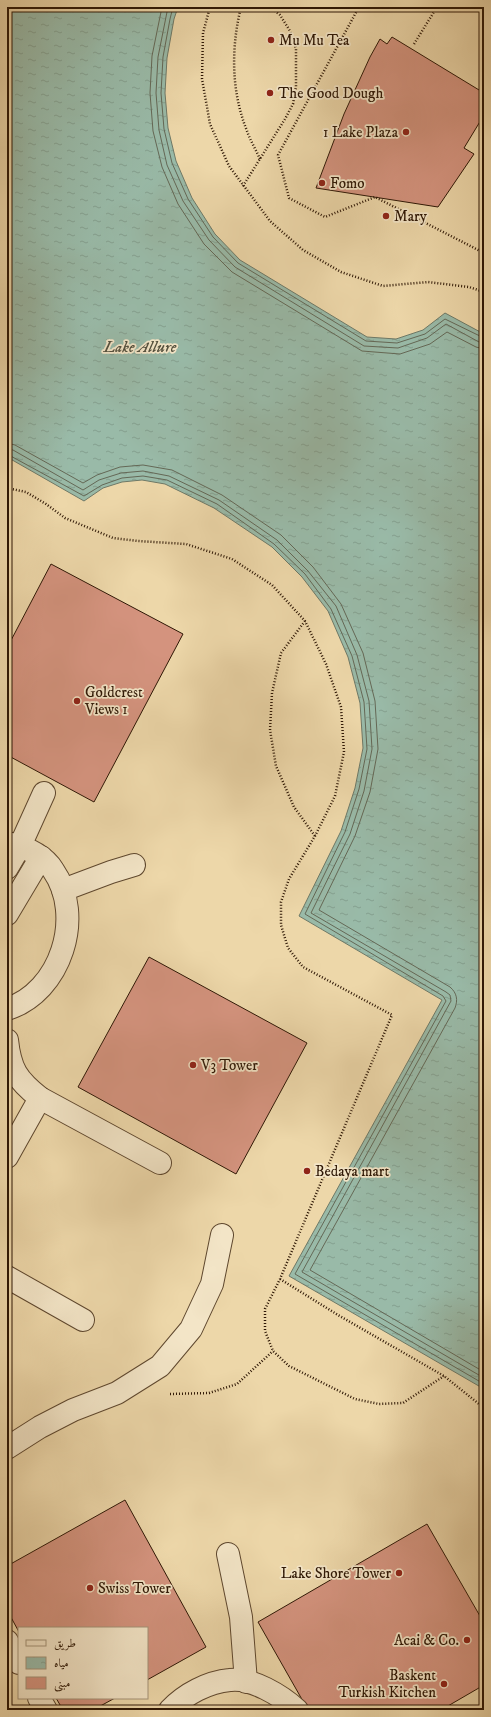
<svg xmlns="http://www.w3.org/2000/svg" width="491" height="1717" viewBox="0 0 491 1717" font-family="'IM FELL DW Pica',Amiri,serif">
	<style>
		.water { fill: url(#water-ripples); stroke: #6e7967 }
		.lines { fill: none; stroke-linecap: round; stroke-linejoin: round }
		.shore { stroke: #646856; stroke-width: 1 }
		.building { fill: #d4937e; stroke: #2e1705 }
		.minor-casing { stroke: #5e472e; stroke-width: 24 }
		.path { stroke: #2e1705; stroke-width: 2.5; stroke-dasharray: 1 2; stroke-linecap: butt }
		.minor { stroke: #f3e5c7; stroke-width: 22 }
		.poi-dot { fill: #8f2418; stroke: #f3e5c7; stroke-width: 1.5 }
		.labels { text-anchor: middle; stroke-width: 3.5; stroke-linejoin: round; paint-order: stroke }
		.poi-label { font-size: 15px; fill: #2e1705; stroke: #f3e5c7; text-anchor: start }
		.water-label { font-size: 16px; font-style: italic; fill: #53503e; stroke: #f3e5c7 }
	</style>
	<defs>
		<pattern id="water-ripples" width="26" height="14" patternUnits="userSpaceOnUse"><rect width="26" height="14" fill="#99baa8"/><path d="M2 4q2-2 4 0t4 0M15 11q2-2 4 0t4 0" fill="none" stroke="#849f8f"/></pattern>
	</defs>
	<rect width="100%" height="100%" fill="#edd7a9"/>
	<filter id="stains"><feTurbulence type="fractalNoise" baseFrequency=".005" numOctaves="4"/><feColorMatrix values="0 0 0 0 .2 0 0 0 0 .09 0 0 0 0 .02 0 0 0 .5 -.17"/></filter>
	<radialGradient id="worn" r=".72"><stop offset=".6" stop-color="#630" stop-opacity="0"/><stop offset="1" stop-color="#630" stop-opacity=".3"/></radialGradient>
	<polygon class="water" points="7,7 178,7 174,19 167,58 165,93 168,128 176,161 192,198 215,234 240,260 367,337 396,339 423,330 445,313 484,334 484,1389 289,1276 442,1000 299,916 341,831 355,788 363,748 360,703 348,657 328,611 302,577 272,547 214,508 165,484 142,480 122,482 103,488 84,501 7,457"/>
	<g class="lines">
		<g class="shore">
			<polyline points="162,7 152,56 150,93 153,131 162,167 178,204 204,244 232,272 362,351 400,354 430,344 447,332 476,347 484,349"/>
			<polyline points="168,7 158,57 156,93 159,130 167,165 183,201 209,240 235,267 364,346 398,348 427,338 446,324 479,342 484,343"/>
			<polyline points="173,7 170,19 163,57 161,93 164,129 172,163 188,199 213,237 238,263 366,341 397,343 425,334 445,319 484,338"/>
			<path d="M7,443L15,445L83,483L97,475L120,467L143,465L172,470L222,495L281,535L313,567L341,604L363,653L375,701L378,749L370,792L355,836L319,910L450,987C457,993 458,1000 455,1008L310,1270L484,1372"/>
			<polyline points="7,449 13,450 83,490 99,480 121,473 143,471 169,476 219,500 277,540 308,571 336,606 357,655 369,701 372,749 364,791 350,834 311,913 446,992 450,995 451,1001 302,1272 484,1378"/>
			<polyline points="7,454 84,496 102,485 122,478 143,476 167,480 217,504 274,544 305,574 331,609 352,656 364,702 367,749 359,789 345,832 305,914 443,996 446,1001 295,1274 484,1384"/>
		</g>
	</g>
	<g class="building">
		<polygon points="392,37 484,93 484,115 464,148 474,154 438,207 316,188 344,114 370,57 380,39 387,44"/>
		<polygon points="51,564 183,634 94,802 7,755 7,648"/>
		<polygon points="149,957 307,1043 236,1174 78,1087"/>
		<polygon points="125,1500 206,1647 147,1680 147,1628 19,1628 19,1632 7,1610 7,1566"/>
		<polygon points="427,1524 484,1623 484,1685 441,1710 308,1710 258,1622"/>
		<polygon points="56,1698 115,1698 93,1710 63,1710"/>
	</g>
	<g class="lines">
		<defs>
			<g id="minor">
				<path d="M7,843C25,847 43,854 53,870C85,916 61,992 7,1009"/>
				<polyline points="7,868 20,846 44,793"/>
				<polyline points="63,890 111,872 134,865"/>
				<polyline points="7,914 41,857"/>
				<path d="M7,1040C10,1069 17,1080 40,1098L160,1163"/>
				<polyline points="7,1157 40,1098"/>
				<polyline points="7,1277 83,1320"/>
				<polyline points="7,1448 40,1427 73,1410 117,1393 160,1366 191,1329 212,1284 222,1235"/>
				<polyline points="228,1554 241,1617 246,1682"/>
				<polyline points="7,1641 19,1663"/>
				<polyline points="39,1698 46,1710"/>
				<path d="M170,1710C185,1694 208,1682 230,1680C251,1677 282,1696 297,1710"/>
			</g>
		</defs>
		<use href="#minor" class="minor-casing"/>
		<g class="path">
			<polyline points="210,7 203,33 202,79 210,124 229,166 270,221 303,250 341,272 383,286 428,282 469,287 484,292"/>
			<path d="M241,7C231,48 231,91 247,131C250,140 256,150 260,159"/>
			<polyline points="359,7 278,155 289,198 325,217 375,197 484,253"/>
			<polyline points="414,44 437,7"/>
			<polyline points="243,186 285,119 293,104 296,87 296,49 290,31 280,15 270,7"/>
			<polyline points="7,488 26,492 46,504 65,518 113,538 138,541 186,544 232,559 272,585 305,621 326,664 341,707 344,752 335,796 315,836 289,879 281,902 281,925 288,948 303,967 392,1015 280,1279 265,1309 265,1331 273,1351 289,1366 355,1399 379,1404 403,1403 444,1376"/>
			<polyline points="305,621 281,653 272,693 270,730 276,766 294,807 315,836"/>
			<polyline points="280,1279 338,1315 444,1376 484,1408"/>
			<polyline points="170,1394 209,1393 237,1384 273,1351"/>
		</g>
		<use href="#minor" class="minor"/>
	</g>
	<g class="poi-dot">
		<circle cx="271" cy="40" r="4"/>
		<circle cx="270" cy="93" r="4"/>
		<circle cx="406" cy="132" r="4"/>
		<circle cx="322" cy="183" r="4"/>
		<circle cx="386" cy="216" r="4"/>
		<circle cx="77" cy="701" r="4"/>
		<circle cx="193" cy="1065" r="4"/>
		<circle cx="307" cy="1171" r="4"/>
		<circle cx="399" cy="1573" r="4"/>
		<circle cx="90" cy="1588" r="4"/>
		<circle cx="467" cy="1640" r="4"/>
		<circle cx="444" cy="1684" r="4"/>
	</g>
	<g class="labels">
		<g class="poi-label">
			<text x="279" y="45">Mu Mu Tea</text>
			<text x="278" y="98">The Good Dough</text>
			<text x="398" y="137" text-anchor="end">1 Lake Plaza</text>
			<text x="330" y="188">Fomo</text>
			<text x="394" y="221">Mary</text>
			<text x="85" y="697">Goldcrest<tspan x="85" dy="17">Views 1</tspan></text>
			<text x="201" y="1070">V3 Tower</text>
			<text x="315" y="1176">Bedaya mart</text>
			<text x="391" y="1578" text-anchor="end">Lake Shore Tower</text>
			<text x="98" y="1593">Swiss Tower</text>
			<text x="459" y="1645" text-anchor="end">Acai &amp; Co.</text>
			<text x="436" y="1680" text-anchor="end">Baskent<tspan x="436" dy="17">Turkish Kitchen</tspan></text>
		</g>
		<g class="water-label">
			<text x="140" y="352">Lake Allure</text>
		</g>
	</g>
	<rect width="491" height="1717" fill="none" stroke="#edd7a9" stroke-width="24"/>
	<rect x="8" y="8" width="475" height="1701" fill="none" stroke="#2e1705" stroke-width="2"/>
	<rect x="12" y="12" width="467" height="1693" fill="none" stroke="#2e1705"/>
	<rect x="18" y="1627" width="130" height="72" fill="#f3e5c7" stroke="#a49379"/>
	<rect x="26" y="1640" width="20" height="6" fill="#f3e5c7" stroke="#a49379"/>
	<text x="54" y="1647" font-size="12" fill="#2e1705">طريق</text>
	<rect x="26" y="1657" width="20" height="12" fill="url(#water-ripples)" stroke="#a49379"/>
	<text x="54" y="1667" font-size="12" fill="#2e1705">مياه</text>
	<rect x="26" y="1677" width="20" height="12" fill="#d4937e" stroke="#a49379"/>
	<text x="54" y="1687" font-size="12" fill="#2e1705">مبنى</text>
	<rect width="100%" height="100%" filter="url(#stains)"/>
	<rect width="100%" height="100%" fill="url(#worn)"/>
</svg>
